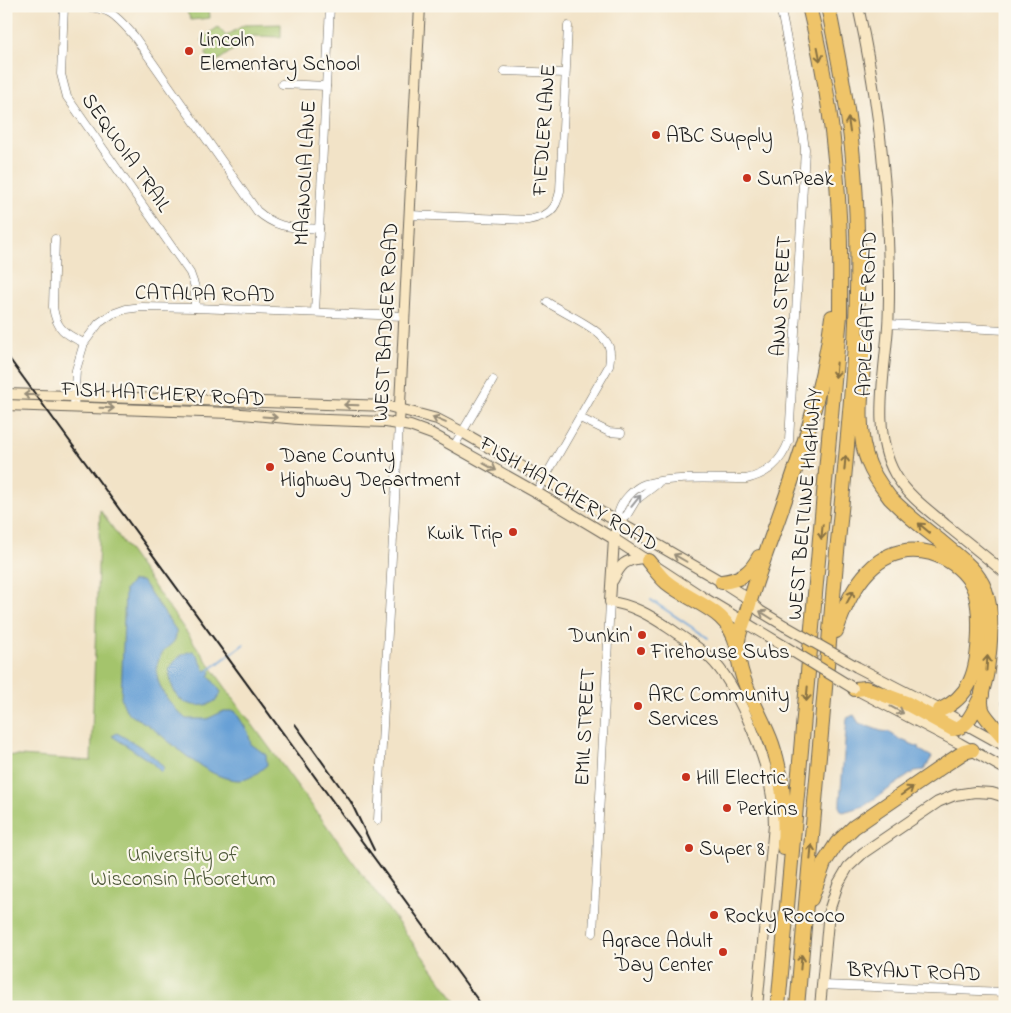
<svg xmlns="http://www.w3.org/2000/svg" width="1011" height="1013" viewBox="0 0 1011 1013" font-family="'Indie Flower',sans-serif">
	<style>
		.green { fill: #a4c46c; stroke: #607044 }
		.water { fill: #67a0d6; stroke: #425e79 }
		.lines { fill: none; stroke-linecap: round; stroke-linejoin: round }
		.stream { stroke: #67a0d6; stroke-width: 2 }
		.street-casing { stroke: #676258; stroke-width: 9 }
		.secondary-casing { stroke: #676258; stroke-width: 12 }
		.highway-casing { stroke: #676258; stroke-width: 16 }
		.street { stroke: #fff; stroke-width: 8 }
		.secondary { stroke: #f9e7c3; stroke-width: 10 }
		.highway { stroke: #efc469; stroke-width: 14 }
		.rail { stroke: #1c1c1c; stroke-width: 2 }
		.secondary-bridge-casing { stroke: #676258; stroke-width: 12; stroke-linecap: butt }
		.secondary-bridge { stroke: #f9e7c3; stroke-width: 10 }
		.oneway { stroke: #867042 }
		.oneway2 { stroke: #968c78 }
		.oneway3 { stroke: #999 }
		.poi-dot { fill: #c8321e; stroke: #fbf7ec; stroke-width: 2 }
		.labels { text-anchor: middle; stroke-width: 4.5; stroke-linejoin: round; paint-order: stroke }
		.poi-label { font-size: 21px; fill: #1c1c1c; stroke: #fbf7ec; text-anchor: start }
		.street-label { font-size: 21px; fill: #1c1c1c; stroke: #fbf7ec }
		.park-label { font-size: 21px; fill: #4c5738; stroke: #fbf7ec }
	</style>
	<rect width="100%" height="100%" fill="#fbf7ec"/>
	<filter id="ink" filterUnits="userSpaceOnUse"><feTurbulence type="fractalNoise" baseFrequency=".02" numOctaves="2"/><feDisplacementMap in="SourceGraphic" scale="10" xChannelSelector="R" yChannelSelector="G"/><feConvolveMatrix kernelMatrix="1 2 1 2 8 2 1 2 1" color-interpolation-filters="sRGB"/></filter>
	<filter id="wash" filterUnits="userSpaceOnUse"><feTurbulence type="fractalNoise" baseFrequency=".0096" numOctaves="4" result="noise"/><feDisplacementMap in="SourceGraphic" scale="20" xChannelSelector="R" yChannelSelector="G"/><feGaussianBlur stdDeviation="1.12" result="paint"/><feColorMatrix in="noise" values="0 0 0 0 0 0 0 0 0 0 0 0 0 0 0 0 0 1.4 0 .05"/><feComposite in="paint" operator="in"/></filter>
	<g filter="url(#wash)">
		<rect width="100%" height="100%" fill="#f2e3c7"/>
		<g class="green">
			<polygon points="184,6 209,6 210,18 191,20"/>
			<polygon points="281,24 281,37 253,36 213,64 205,53 209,50 201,39 218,27 226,36 244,25"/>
			<polygon points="100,510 238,705 460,1007 6,1007 6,755 91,761"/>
		</g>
		<g class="water">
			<path d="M132,581H142L176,630C178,645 167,644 161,655C147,678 170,705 186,719H207L224,711H235L248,732L251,744L266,755L267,765C258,772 250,781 237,780C205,778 173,743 148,725C141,720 131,717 126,710C124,707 123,702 121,699L125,590Z"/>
			<path d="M193,651L198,656L204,669L205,671L209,669L211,673L209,676L221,692C217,708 191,709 180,699C172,692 170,679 169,669C176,659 181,653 193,651Z"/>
			<polygon points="854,715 859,723 881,731 889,732 899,739 919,747 920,750 932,757 924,770 915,771 864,806 843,812 840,809 840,801 847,718"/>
			<path d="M117,733C134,743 152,752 164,768L161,772L151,762L112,736Z"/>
		</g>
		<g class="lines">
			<g class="stream">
				<polyline points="651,600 708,638"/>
				<polyline points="209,670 244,644"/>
			</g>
		</g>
	</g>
	<g filter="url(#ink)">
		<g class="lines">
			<defs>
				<g id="street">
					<polyline points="64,6 61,74 67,97 190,273 195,287 195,308"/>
					<path d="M74,6C107,7 113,11 134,36L257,211C279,230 292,227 319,229"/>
					<polyline points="504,71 565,73"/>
					<polyline points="282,84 326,86"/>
					<path d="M409,215L528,220C548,216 556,211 560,191L568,26"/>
					<path d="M55,239L53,307C56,329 65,334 84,343"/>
					<polyline points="315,312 330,6"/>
					<polyline points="888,324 1005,330"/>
					<polyline points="74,407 76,370 84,343 99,323 112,314 126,309 142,307 195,308 404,316"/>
					<polyline points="580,418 609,432 621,433"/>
					<polyline points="454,446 493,380"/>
					<path d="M536,493L609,366C610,360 611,353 609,347C603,329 563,313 547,302"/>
					<path d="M618,523C618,519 618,515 619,511C622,501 635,487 645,484C674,476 715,479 746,479C768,474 781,462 789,441L805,149L795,80L780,6"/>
					<polyline points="618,523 627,515 636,500 657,484"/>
					<polyline points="1005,668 1005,704"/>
					<polyline points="378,820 399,424"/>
					<polyline points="593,933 610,602"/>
					<polyline points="822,985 1005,992"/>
				</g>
				<g id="secondary">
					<path d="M858,6C875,83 885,160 888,239C889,267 890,297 888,326C885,373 871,432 895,474C907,495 928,510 946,525C966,541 985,556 1005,573"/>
					<polyline points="6,394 388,406 437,419 462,432 722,582 744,596 760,611 785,626"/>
					<polyline points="6,405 230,413 298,419 386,422 410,426 432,434 539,494 614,539 704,598 784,646"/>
					<polyline points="399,424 420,6"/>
					<path d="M618,523L614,539L610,602C631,604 651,616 669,628C682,637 697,646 709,657C726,673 736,694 746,715C762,751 774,785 774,825L757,1007"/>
					<path d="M613,580C621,564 624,560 643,558"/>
					<polyline points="857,667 940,710 1005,746"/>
					<polyline points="861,692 959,743 1005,769"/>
					<polyline points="820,1007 829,911 838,884 848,867 863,853 938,802 955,795 975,792 992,793 1005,797"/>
				</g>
				<g id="highway">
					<path d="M865,340C863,377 854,430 869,464C874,477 882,487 890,498C905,513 922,527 939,540C956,555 977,568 985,590C994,613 990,647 987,670C986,683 977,699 983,712C988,721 998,730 1005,739"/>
					<path d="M648,561C654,568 659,576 666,582C693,604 729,609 737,646"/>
					<path d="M722,582C740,580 751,573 759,557"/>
					<path d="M836,631C850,589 877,539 931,553C947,558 961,567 970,581C984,602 980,661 970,682C963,696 954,704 940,710"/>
					<path d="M855,689L866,688L906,703L953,729C969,728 975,707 982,695"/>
					<path d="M784,848C786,813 784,778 772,744C760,710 735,678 738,641C739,631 744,621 747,611C754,586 763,561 772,536C798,464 823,394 832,317"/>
					<polyline points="811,899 824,863 837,843 854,827 943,766 964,752 972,750"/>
					<path d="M778,1007L840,315C840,282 841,249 839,216C836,146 826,75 809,6"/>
					<path d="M797,1007C809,862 823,718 835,574C847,440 865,306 854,171C850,115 839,61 828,6"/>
				</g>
			</defs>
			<use href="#street" class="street-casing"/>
			<use href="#secondary" class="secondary-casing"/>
			<use href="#highway" class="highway-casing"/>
			<use href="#street" class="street"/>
			<use href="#secondary" class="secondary"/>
			<use href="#highway" class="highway"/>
			<g class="rail">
				<polyline points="6,354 483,1007"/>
				<polyline points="295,724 351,802 374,850"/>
			</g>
			<defs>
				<g id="secondary-bridge">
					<polyline points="785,626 857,667"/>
					<polyline points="784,646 853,688"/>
				</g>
			</defs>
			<use href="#secondary-bridge" class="secondary-bridge-casing"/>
			<use href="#secondary-bridge" class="secondary-bridge"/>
		</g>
		<defs><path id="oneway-shaft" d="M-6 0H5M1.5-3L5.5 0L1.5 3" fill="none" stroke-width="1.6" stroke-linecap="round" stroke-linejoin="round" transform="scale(1.25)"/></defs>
		<g class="oneway">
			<use href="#oneway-shaft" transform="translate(819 54) rotate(79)"/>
			<use href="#oneway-shaft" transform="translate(849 125) rotate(-98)"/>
			<use href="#oneway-shaft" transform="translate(836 370) rotate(95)"/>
			<use href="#oneway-shaft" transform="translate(845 463) rotate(-85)"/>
			<use href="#oneway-shaft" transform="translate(924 528) rotate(-140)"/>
			<use href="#oneway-shaft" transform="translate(822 532) rotate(95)"/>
			<use href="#oneway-shaft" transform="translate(850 597) rotate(-62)"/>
			<use href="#oneway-shaft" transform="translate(987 663) rotate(-86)"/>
			<use href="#oneway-shaft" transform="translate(807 694) rotate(95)"/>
			<use href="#oneway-shaft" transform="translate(907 791) rotate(-35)"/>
			<use href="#oneway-shaft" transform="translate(811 852) rotate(-85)"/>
			<use href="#oneway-shaft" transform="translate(801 962) rotate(-85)"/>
		</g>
		<g class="oneway2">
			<use href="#oneway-shaft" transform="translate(31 395) rotate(-178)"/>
			<use href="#oneway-shaft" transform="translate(351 405) rotate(-178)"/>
			<use href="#oneway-shaft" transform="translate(107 408) rotate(2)"/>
			<use href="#oneway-shaft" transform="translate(270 417) rotate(4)"/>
			<use href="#oneway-shaft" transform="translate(439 420) rotate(-157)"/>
			<use href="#oneway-shaft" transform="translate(490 467) rotate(29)"/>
			<use href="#oneway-shaft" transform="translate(680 558) rotate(-150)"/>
			<use href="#oneway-shaft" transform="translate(766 615) rotate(-148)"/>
			<use href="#oneway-shaft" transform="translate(897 710) rotate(28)"/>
		</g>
		<use class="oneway3" href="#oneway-shaft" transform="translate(636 501) rotate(-51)"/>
	</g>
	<g class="poi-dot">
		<circle cx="189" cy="51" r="5"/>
		<circle cx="656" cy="135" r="5"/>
		<circle cx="747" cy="178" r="5"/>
		<circle cx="270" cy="467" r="5"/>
		<circle cx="513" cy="532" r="5"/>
		<circle cx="642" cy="635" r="5"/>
		<circle cx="641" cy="651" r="5"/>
		<circle cx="638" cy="706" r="5"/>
		<circle cx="686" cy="777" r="5"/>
		<circle cx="727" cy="808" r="5"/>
		<circle cx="689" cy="848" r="5"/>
		<circle cx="714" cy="915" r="5"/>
		<circle cx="723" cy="952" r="5"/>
	</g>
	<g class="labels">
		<g class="poi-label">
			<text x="199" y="46">Lincoln<tspan x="199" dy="24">Elementary School</tspan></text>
			<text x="666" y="142">ABC Supply</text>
			<text x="757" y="185">SunPeak</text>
			<text x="280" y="462">Dane County<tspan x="280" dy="24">Highway Department</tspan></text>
			<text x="503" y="539" text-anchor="end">Kwik Trip</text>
			<text x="632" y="642" text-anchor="end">Dunkin'</text>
			<text x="651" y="658">Firehouse Subs</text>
			<text x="648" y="701">ARC Community<tspan x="648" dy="24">Services</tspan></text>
			<text x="696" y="784">Hill Electric</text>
			<text x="737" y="815">Perkins</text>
			<text x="699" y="855">Super 8</text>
			<text x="724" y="922">Rocky Rococo</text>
			<text x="713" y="947" text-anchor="end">Agrace Adult<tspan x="713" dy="24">Day Center</tspan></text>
		</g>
		<g class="street-label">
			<text transform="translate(543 130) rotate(-86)" y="7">FIEDLER LANE</text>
			<text transform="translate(127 152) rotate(55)" y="7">SEQUOIA TRAIL</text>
			<text transform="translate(304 173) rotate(-87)" y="7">MAGNOLIA LANE</text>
			<text transform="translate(205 293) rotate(1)" y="7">CATALPA ROAD</text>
			<text transform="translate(780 296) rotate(-87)" y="7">ANN STREET</text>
			<text transform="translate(866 314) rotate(-88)" y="7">APPLEGATE ROAD</text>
			<text transform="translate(385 322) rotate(-87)" y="7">WEST BADGER ROAD</text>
			<text transform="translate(163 393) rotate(3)" y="7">FISH HATCHERY ROAD</text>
			<text transform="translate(569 493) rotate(31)" y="7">FISH HATCHERY ROAD</text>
			<text transform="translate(804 504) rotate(-85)" y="7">WEST BELTLINE HIGHWAY</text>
			<text transform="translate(584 727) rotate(-87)" y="7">EMIL STREET</text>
			<text transform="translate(914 971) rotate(2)" y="7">BRYANT ROAD</text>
		</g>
		<g class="park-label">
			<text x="183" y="861">University of<tspan x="183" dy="24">Wisconsin Arboretum</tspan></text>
		</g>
	</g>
	<rect width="1011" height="1013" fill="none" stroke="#fbf7ec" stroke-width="25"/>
</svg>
